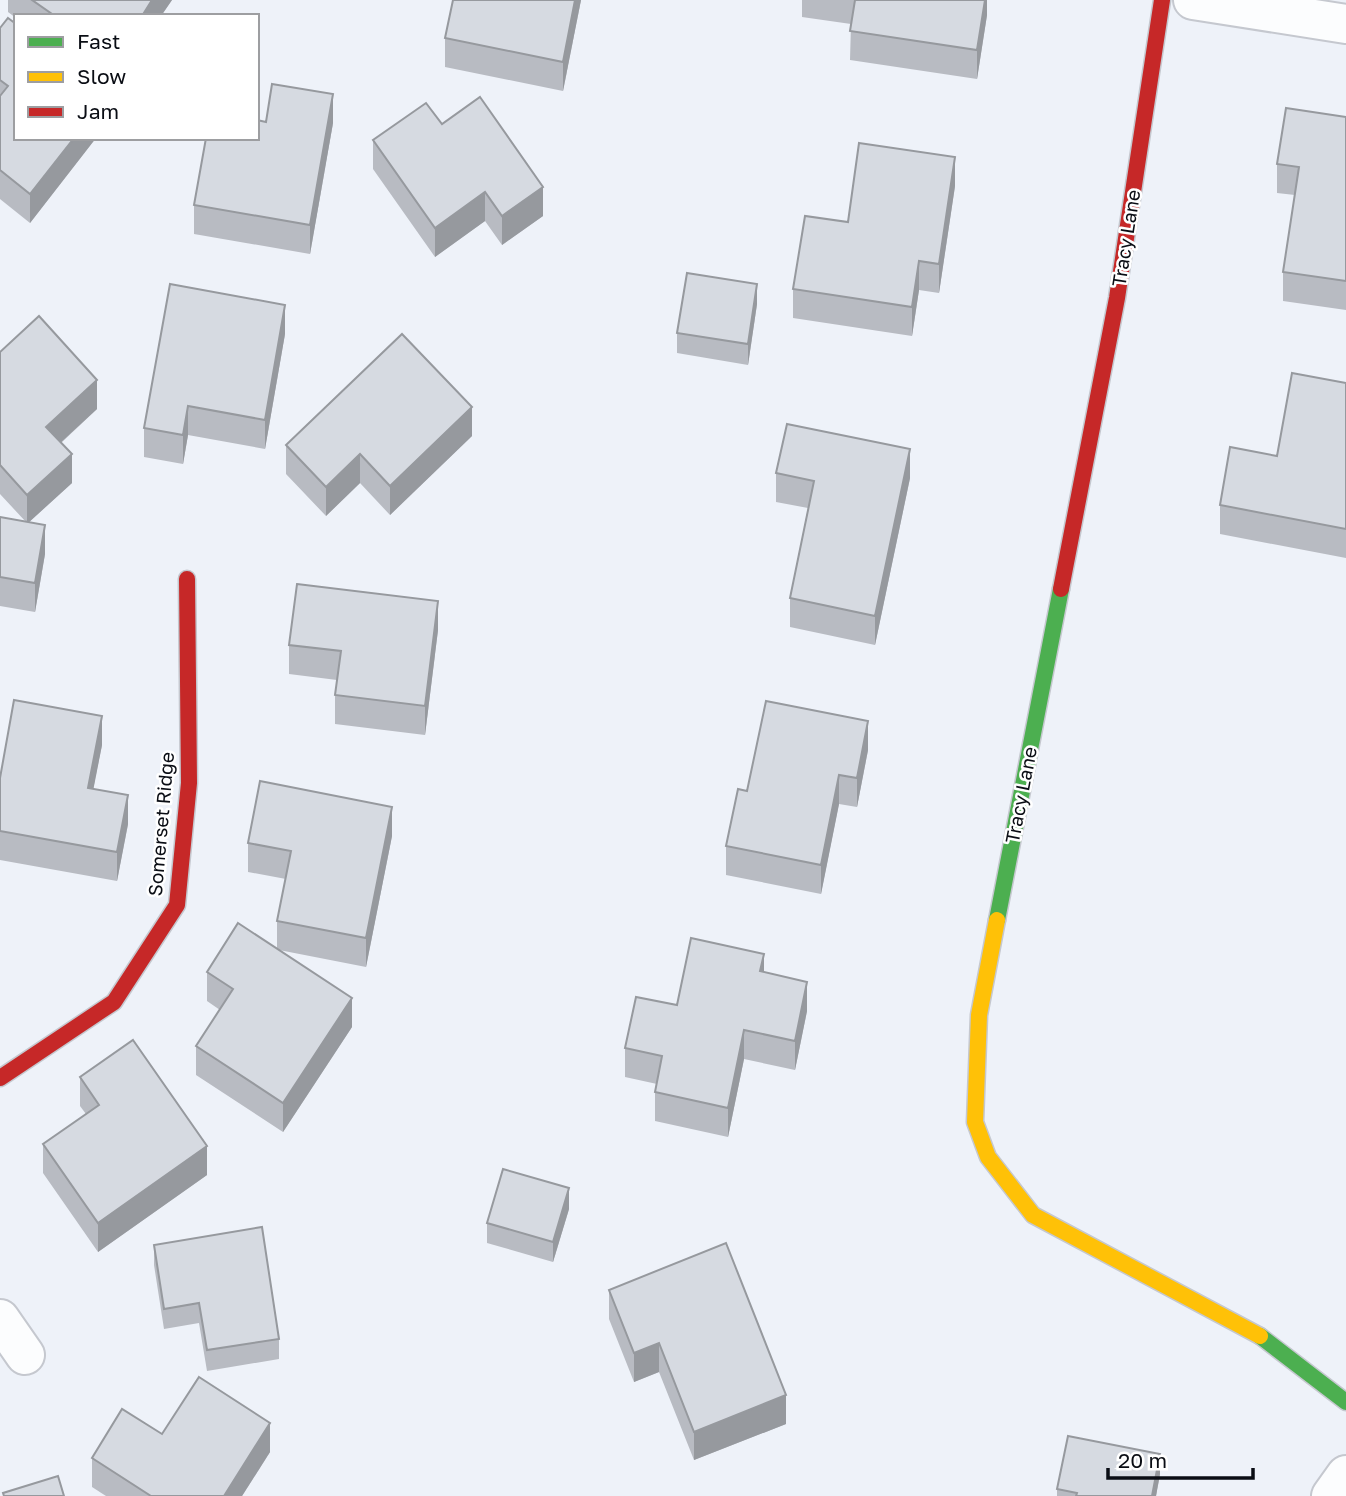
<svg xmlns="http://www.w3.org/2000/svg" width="1346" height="1496" viewBox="0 0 1346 1496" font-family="'Golos Text',sans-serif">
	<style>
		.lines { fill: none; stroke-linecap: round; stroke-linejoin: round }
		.street-casing { stroke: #c5c8cf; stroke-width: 42 }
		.fast-casing { stroke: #c5c8cf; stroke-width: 19 }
		.slow-casing { stroke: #c5c8cf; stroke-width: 19 }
		.jam-casing { stroke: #c5c8cf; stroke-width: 19 }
		.street { stroke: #fcfdfe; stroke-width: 38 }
		.fast { stroke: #4caf50; stroke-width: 16 }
		.slow { stroke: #ffc107; stroke-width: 16 }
		.jam { stroke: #c62828; stroke-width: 16 }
		.wall { fill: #b8bbc2 }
		.shaded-wall { fill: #96999e }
		.building { fill: #d6dae1; stroke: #96999e; stroke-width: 2 }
		.labels { text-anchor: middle; stroke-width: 5; stroke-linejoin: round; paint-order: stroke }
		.street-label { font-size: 19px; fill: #0a0d14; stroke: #fff }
	</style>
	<rect width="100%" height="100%" fill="#eef2f9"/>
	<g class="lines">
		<defs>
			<g id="street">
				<polyline points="1193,0 1346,24"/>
				<polyline points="0,1319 25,1355"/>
				<polyline points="1331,1496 1346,1475"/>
			</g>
			<g id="fast">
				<polyline points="997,920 1061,589"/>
				<polyline points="1260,1336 1346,1402"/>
			</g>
			<polyline id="slow" points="997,920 979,1015 975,1122 988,1157 1033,1215 1260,1336"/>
			<g id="jam">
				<polyline points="1061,589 1117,298 1162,0"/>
				<polyline points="0,1078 114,1002 177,905 189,783 187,579"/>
			</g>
		</defs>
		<use href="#street" class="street-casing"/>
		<use href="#fast" class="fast-casing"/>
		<use href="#slow" class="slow-casing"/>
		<use href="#jam" class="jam-casing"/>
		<use href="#street" class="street"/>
		<use href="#fast" class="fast"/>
		<use href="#slow" class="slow"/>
		<use href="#jam" class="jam"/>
	</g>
	<g class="wall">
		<polygon points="8,0 172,0 161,16 16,16 16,18 8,12"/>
		<polygon points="453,0 581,0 563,91 445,67 445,38"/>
		<polygon points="802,0 987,0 987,15 977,79 850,60 851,24 802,17"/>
		<polygon points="0,28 16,138 96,138 30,223 0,199"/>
		<polygon points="1346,117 1346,310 1283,301 1283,272 1295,195 1277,193 1277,164"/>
		<polygon points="266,122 333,123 310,254 194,234 194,205"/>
		<polygon points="442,124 543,216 502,245 485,221 435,257 373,169 373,140"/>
		<polygon points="955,186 939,293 919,290 912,336 793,318 793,289"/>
		<polygon points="757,304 748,365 677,353 677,333"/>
		<polygon points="285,334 265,449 188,435 183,464 144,457 144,428"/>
		<polygon points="0,352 97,409 61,443 72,483 29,522 45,554 35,612 0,606 0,517 26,522 0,494"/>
		<polygon points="1346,383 1346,558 1220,534 1220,505 1277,456"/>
		<polygon points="472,436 390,515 360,483 326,516 286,474 286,445"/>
		<polygon points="776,473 910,478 875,645 790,627 790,598 808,508 776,502"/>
		<polygon points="438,630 425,735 335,724 335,695 337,680 289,674 289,645"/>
		<polygon points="102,745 93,789 128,824 117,881 0,860 0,778"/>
		<polygon points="868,750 857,807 839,804 821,894 726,875 726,846 747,791"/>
		<polygon points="392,836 366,967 279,950 352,1027 283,1132 196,1075 196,1046 220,1010 207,1001 207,972 277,949 277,921 286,879 248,872 248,843"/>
		<polygon points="764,972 807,1011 795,1070 744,1059 728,1137 655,1121 655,1092 657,1084 625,1077 625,1048 677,1005"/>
		<polygon points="80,1077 207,1175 98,1252 43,1173 43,1144 86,1114 80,1106"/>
		<polygon points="569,1209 553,1262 487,1243 487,1223"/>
		<polygon points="154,1245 279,1339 279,1359 207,1371 199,1323 164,1329 154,1265"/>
		<polygon points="609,1290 786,1424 694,1460 659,1372 634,1382 609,1319"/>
		<polygon points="162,1434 270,1452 242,1496 106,1496 92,1487 92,1458"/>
		<polygon points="1160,1474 1156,1496 1057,1496 1057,1489"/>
	</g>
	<g class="shaded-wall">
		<polygon points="152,0 172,0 161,16 142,16"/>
		<polygon points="575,0 581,0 563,91 563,62"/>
		<polygon points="985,0 987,0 987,15 977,79 977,50"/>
		<polygon points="333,94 333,123 310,254 310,225"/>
		<polygon points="74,138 96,138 30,223 30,194"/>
		<polygon points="955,157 955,186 939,293 939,264"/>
		<polygon points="543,187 543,216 502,245 502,216"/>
		<polygon points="485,192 485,221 435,257 435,228"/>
		<polygon points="919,261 919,290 912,336 912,307"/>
		<polygon points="757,284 757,304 748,365 748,344"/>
		<polygon points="285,305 285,334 265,449 265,420"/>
		<polygon points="97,380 97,409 46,456 46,427"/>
		<polygon points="188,406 188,435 183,464 183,435"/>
		<polygon points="472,407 472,436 390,515 390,486"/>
		<polygon points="910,449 910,478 875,645 875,616"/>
		<polygon points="72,454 72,483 27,524 27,495"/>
		<polygon points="360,454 360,483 326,516 326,487"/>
		<polygon points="45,525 45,554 35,612 35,583"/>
		<polygon points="438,601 438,630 425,735 425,706"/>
		<polygon points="102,716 102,745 88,817 88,788"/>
		<polygon points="868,721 868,750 857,807 857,778"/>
		<polygon points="839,775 839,804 821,894 821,865"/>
		<polygon points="128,795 128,824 117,881 117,852"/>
		<polygon points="392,807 392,836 366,967 366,938"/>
		<polygon points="764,954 764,983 760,971"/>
		<polygon points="807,982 807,1011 795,1070 795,1041"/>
		<polygon points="352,998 352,1027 283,1132 283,1103"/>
		<polygon points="744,1030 744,1059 728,1137 728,1108"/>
		<polygon points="207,1146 207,1175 98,1252 98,1223"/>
		<polygon points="569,1188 569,1209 553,1262 553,1242"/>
		<polygon points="659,1343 659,1372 634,1382 634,1353"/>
		<polygon points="786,1395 786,1424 694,1460 694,1432"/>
		<polygon points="270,1423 270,1452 242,1496 224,1496"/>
		<polygon points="1160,1454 1160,1474 1156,1496 1152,1496"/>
	</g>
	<g class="building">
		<polygon points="32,0 152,0 142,16 55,16"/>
		<polygon points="453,0 575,0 563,62 445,38"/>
		<polygon points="855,0 985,0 977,50 850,31"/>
		<polygon points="8,18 16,24 16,138 74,138 30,194 0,170 0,96 8,86 0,80 0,28"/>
		<polygon points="272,84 333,94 310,225 194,205 206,138 257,138 257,120 266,122"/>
		<polygon points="480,97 543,187 502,216 485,192 435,228 373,140 426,103 442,124"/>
		<polygon points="1286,108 1346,117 1346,281 1283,272 1299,167 1277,164"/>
		<polygon points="859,143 955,157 939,264 919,261 912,307 793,289 805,216 848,222"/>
		<polygon points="687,273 757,284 748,344 677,333"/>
		<polygon points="170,284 285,305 265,420 188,406 183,435 144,428"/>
		<polygon points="39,316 97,380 46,427 72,454 27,495 0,465 0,352"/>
		<polygon points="402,334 472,407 390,486 360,454 326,487 286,445"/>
		<polygon points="1292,373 1346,383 1346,529 1220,505 1230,447 1277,456"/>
		<polygon points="787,424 910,449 875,616 790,598 814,481 776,473"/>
		<polygon points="0,517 45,525 35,583 0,577"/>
		<polygon points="297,584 438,601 425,706 335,695 341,651 289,645"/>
		<polygon points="14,700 102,716 88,788 128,795 117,852 0,831 0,778"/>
		<polygon points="766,701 868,721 857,778 839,775 821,865 726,846 738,789 747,791"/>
		<polygon points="260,781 392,807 366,938 277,921 291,851 248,843"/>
		<polygon points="238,923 352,998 283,1103 196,1046 233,989 207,972"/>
		<polygon points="691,938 764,954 760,971 807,982 795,1041 744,1030 728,1108 655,1092 662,1056 625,1048 636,997 677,1005"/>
		<polygon points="133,1040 207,1146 98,1223 43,1144 99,1105 80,1077"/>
		<polygon points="503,1169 569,1188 553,1242 487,1223"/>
		<polygon points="262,1227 279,1339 207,1350 199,1303 164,1309 154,1245"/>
		<polygon points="726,1243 786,1395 694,1432 659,1343 634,1353 609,1290"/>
		<polygon points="199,1377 270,1423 224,1496 151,1496 92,1458 122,1409 162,1434"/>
		<polygon points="1068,1436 1160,1454 1152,1496 1076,1496 1077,1493 1057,1489"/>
		<polygon points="58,1476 64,1496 4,1496 3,1493"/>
	</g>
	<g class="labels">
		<g class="street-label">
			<text transform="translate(1126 238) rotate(-81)" y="7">Tracy Lane</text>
			<text transform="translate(1021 795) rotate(-79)" y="7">Tracy Lane</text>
			<text transform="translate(161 824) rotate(-85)" y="7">Somerset Ridge</text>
		</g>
	</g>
	<rect x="14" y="14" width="245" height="126" fill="#ffffff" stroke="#9d9ea1" stroke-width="2"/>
	<rect x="28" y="37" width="35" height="10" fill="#4caf50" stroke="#9d9ea1" stroke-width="2"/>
	<text x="77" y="49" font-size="21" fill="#0a0d14">Fast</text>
	<rect x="28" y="72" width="35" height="10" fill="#ffc107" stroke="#9d9ea1" stroke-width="2"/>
	<text x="77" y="84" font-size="21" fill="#0a0d14">Slow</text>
	<rect x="28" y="107" width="35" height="10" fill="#c62828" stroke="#9d9ea1" stroke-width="2"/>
	<text x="77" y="119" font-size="21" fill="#0a0d14">Jam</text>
	<path d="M1108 1468v10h145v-10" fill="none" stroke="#0a0d14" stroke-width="3.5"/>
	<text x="1118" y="1468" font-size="21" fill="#0a0d14" stroke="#ffffff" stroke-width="5" paint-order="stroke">20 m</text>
</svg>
